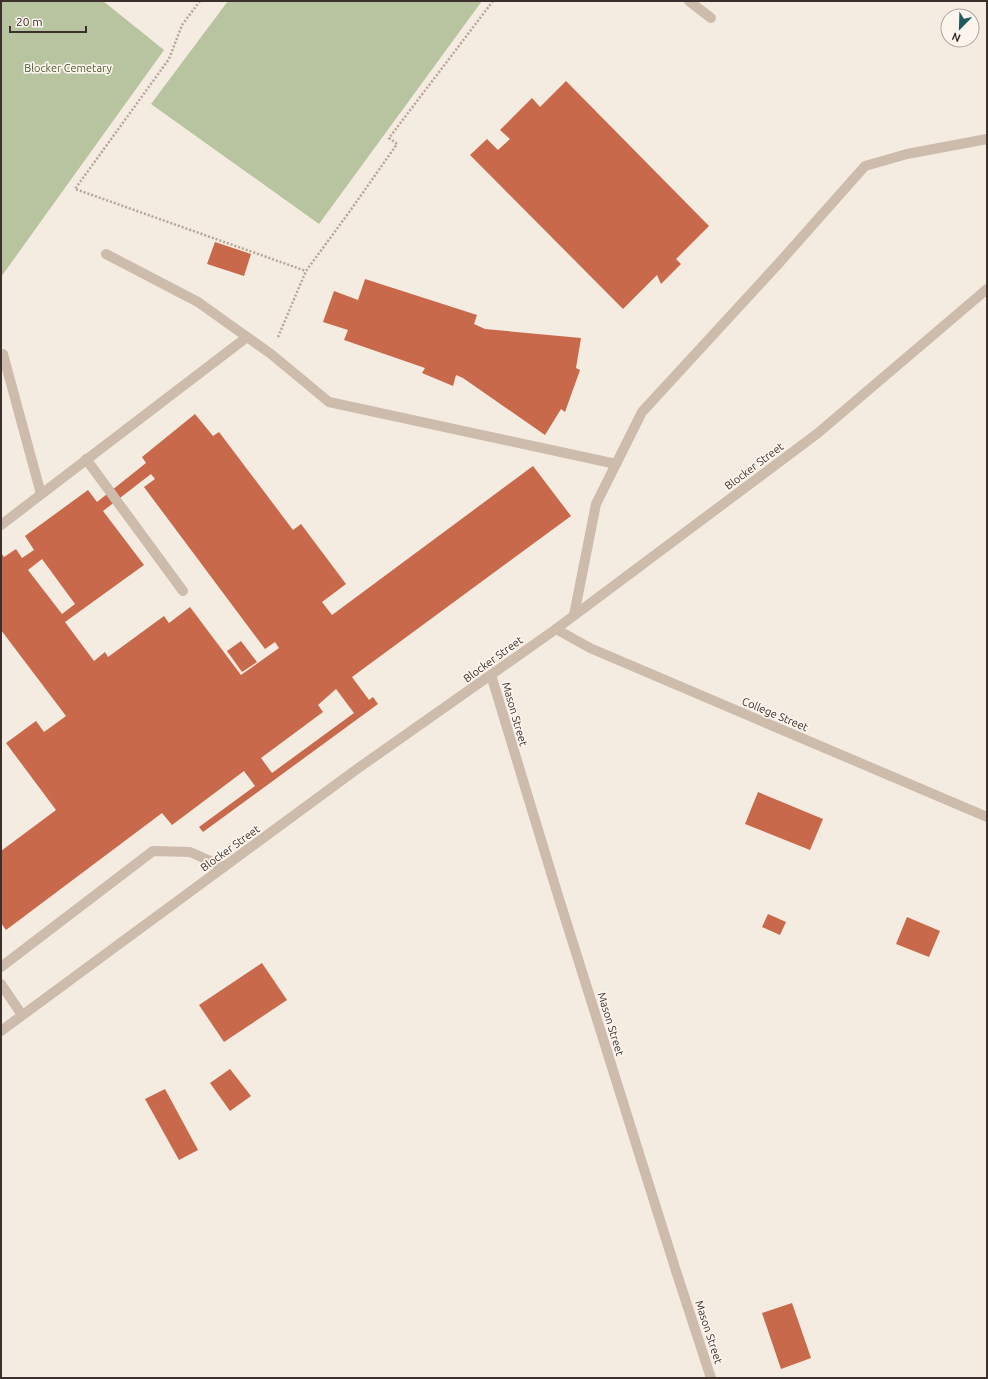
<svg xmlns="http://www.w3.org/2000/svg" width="988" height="1379" viewBox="0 0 988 1379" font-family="Ubuntu,sans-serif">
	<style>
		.green { fill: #b8c4a0 }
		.building { fill: #c8694b; fill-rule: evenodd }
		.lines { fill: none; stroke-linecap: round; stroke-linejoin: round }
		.path { stroke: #b9a596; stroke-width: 2.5; stroke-dasharray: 2 2; stroke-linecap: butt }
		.lane { stroke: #cdbbac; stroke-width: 10 }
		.street { stroke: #cdbbac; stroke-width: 10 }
		.labels { text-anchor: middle; stroke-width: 3.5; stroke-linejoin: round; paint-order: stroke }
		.park-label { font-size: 11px; fill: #4a5a2e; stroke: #fbf5ee }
		.street-label { font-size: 11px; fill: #3b302b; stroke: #fbf5ee }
	</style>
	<rect width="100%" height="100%" fill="#f4ebe1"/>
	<g class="green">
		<polygon points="1,1 103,1 164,50 1,277"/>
		<polygon points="228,1 482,1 319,224 151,104"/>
	</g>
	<g class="building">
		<polygon points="566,81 709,226 676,259 681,264 661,284 657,275 623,309 470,155 487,139 498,150 510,139 500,130 532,98 540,107"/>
		<polygon points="215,242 251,254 244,276 207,264"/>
		<polygon points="365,279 477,315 474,324 485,329 581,338 576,368 580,370 565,412 561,409 545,435 463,378 456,375 453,386 422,373 425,368 344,340 348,330 323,322 334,291 358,300"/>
		<path d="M195,414L213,436L219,432L293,530L301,524L346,584L322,602L332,615L533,466L571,516L352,677L369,700L373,697L378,704L203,832L199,827L255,786L244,771L172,825L162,813L6,930L1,923V851L56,810L6,743L36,721L44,732L66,716L1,630V553L4,557L16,549L22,558L34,550L25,536L88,490L97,502L146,463L142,457ZM151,474L155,479L144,487L265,649L275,642L279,648L241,675L190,607L169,623L164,616L108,657L105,652L94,661L65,622L144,565L103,511ZM42,559L75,604L62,614L28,570ZM336,689L354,713L272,773L261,758L323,712L318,705Z"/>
		<polygon points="241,641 257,662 242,672 227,651"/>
		<polygon points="758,792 823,819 810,850 745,824"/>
		<polygon points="768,914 786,922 780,935 762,927"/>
		<polygon points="907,917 940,931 929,957 896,944"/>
		<polygon points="262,963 287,1000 224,1042 199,1005"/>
		<polygon points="230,1069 251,1096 230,1111 210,1083"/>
		<polygon points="165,1089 198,1150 179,1160 145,1099"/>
		<polygon points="792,1303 811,1358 781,1369 762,1313"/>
	</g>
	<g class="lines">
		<g class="path">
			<polyline points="200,1 182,25 169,59 75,189 306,271"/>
			<polyline points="278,337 306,271 350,211 397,144 389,138 493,1"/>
		</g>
		<g class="lane">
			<polyline points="689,1 711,18"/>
			<polyline points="106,254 198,302 247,337"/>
			<polyline points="3,354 41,494"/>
			<polyline points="86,459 183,591"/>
			<polyline points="1,525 247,337 271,354 329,402 616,464"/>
			<polyline points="574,615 596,504 642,412 779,263 865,166 907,154 987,139"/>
			<polyline points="1,967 153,851 190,852 224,867"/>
			<polyline points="1,984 22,1015"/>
		</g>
		<g class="street">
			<polyline points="556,629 590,648 987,817"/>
			<polyline points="491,675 556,889 676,1271 711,1378"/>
			<polyline points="1,1031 357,769 556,629 818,433 987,289"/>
		</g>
	</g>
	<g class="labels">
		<g class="park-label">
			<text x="68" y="72">Blocker Cemetary</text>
		</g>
		<g class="street-label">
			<text transform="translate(754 466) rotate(-37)" y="4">Blocker Street</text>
			<text transform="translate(493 659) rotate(-36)" y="4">Blocker Street</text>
			<text transform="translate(515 714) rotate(74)" y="4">Mason Street</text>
			<text transform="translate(775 714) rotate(23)" y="4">College Street</text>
			<text transform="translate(230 848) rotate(-36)" y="4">Blocker Street</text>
			<text transform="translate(611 1024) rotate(73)" y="4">Mason Street</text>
			<text transform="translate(709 1332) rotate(72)" y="4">Mason Street</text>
		</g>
	</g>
	<rect width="988" height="1379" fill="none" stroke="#3b302b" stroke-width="4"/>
	<g transform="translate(960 28) rotate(203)"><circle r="19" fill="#fbf5ee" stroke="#aea6a0"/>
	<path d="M0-3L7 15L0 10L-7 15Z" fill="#1f5a5e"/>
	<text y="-6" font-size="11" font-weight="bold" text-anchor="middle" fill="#3b302b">N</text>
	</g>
	<path d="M10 26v6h76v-6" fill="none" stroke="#3b302b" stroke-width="2"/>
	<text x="16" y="26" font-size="12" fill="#3b302b" stroke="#fbf5ee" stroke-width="3" paint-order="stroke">20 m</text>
</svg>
